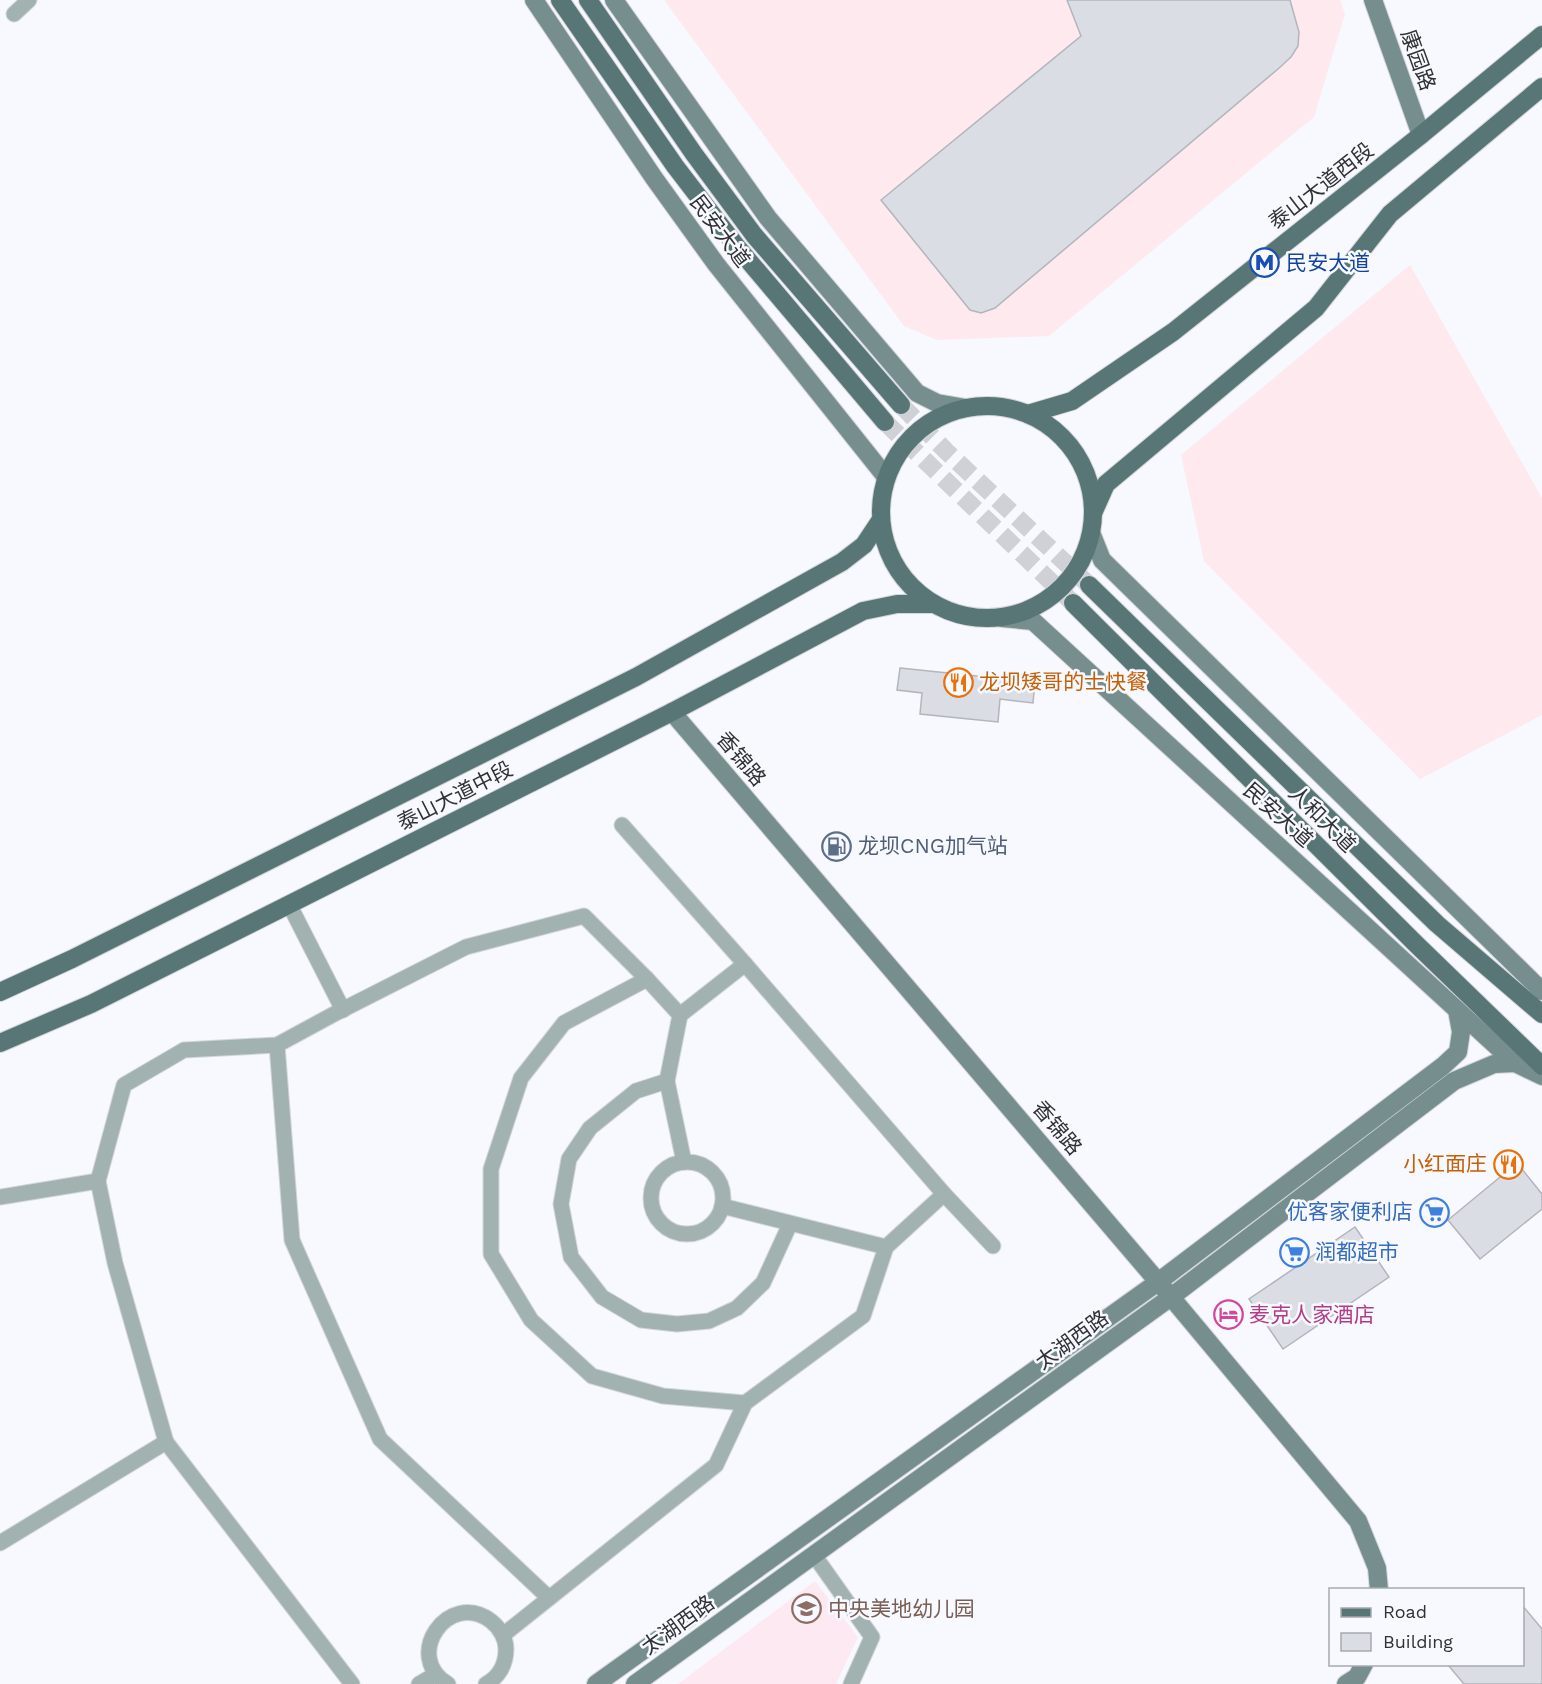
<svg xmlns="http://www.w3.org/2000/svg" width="1542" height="1684" viewBox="0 0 1542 1684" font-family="'Work Sans','Noto Sans SC',sans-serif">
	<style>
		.commercial { fill: #fee9ee }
		.education { fill: #fde9f2 }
		.building { fill: #dbdde5; stroke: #b3b5bc; stroke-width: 1.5 }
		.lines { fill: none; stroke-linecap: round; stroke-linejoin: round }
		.primary-tunnel { stroke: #cfd1d6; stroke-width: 18; stroke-dasharray: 18 9; stroke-linecap: butt }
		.street-casing { stroke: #d3d5da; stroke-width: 17 }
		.secondary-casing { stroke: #d3d5da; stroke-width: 20 }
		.primary-casing { stroke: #d3d5da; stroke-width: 20 }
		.street { stroke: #a1b2b1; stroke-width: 15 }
		.secondary { stroke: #768f8e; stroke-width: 18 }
		.primary { stroke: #587675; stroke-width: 18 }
		.labels { text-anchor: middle; stroke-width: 5; stroke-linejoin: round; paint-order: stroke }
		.street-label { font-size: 21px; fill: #303134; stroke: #f7f9ff }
		.transit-label { font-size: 21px; fill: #164399; stroke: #f7f9ff; text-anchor: start }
		.food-label { font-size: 21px; fill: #c56008; stroke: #f7f9ff; text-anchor: start }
		.service-label { font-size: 21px; fill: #4e5e75; stroke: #f7f9ff; text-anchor: start }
		.shop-label { font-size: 21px; fill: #366cbe; stroke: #f7f9ff; text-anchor: end }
		.hotel-label { font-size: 21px; fill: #b23c85; stroke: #f7f9ff; text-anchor: start }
		.education-label { font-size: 21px; fill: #785e54; stroke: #f7f9ff; text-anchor: start }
	</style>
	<rect width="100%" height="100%" fill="#f7f9ff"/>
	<g class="commercial">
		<polygon points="664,0 1340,0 1345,14 1314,117 1049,336 937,340 904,326"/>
		<polygon points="1410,265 1542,498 1542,715 1420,779 1204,561 1181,455"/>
	</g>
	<polygon class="education" points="815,1581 858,1637 836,1684 678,1684"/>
	<g class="building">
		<polygon points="1067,0 1290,0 1299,32 1298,46 1291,57 1278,69 995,308 981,313 970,310 881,200 1081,36"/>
		<polygon points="900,668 1035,682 1033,703 1000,699 998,722 920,714 922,693 897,690"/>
		<polygon points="1517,1163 1542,1194 1542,1209 1480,1259 1448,1220"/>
		<polygon points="1355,1227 1389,1277 1283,1349 1249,1299"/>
		<polygon points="1522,1605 1542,1629 1542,1684 1464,1684 1448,1665 1522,1665"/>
	</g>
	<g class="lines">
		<g class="primary-tunnel">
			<polyline points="901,405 947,452 1089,585"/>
			<polyline points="885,422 1073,603"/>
		</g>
		<defs>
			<g id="street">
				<polyline points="14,14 29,0"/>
				<polyline points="622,825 745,964 944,1194 993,1246"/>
				<polyline points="289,904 343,1010"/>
				<polyline points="647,979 564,1023 521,1078 491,1169 491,1254 531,1320 592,1376 663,1396 745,1403"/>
				<polyline points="680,1015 745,964"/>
				<polyline points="277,1045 292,1240 380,1439 549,1598"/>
				<polyline points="667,1081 636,1091 590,1128 569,1159 561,1204 571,1257 602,1297 641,1320 677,1324 709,1321 737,1308 763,1283 790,1224"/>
				<circle cx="687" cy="1198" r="36"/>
				<polyline points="0,1197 98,1181"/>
				<polyline points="722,1206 886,1247"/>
				<polyline points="166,1442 115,1263 98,1181 124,1085 184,1050 277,1045 336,1013 466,947 584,916 647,979 680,1015 667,1081 684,1162"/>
				<polyline points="0,1543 166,1442 352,1684"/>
				<polyline points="814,1555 872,1637 851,1684"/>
				<polyline points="503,1635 716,1465 745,1403 863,1316 886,1247 944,1194"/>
				<polyline points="419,1684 436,1674"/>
				<path d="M448,1684C402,1657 448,1589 491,1621C500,1628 506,1639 506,1649C506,1664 499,1677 486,1684"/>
			</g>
			<g id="secondary">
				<polyline points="534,0 654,178 716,264 886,477"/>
				<polyline points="614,0 768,218 917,393 937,403 966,408"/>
				<polyline points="1373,0 1421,135"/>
				<polyline points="1092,535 1102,560 1542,991"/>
				<polyline points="1002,618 1033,621 1515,1063"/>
				<polyline points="672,712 1171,1297 1358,1521 1377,1568 1379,1590"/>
				<polyline points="596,1684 1158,1282 1443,1066 1458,1052 1461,1032 1457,1010"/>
				<polyline points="635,1684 1171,1297 1454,1081 1494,1064 1515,1063 1542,1076"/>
				<polyline points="1346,1684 1357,1677 1364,1664"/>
			</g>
			<g id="primary">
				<polyline points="560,0 675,166 737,247 885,422"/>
				<polyline points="588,0 694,154 754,235 901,405"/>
				<circle cx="987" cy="512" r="106"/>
				<polyline points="1028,414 1072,401 1173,332 1421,135 1542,35"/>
				<polyline points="1094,511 1106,484 1316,308 1390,214 1542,87"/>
				<polyline points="1089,585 1437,924 1542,1014"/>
				<polyline points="1073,603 1417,945 1542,1066"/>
				<polyline points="0,992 72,959 636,677 842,562 864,545 880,521"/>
				<polyline points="0,1043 91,1004 672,712 863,611 897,604 932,604"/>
			</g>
		</defs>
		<use href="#street" class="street-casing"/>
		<use href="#secondary" class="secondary-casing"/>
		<use href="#primary" class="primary-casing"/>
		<use href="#street" class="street"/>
		<use href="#secondary" class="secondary"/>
		<use href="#primary" class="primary"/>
	</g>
	<defs>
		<symbol id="metro-ring" viewBox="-11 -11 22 22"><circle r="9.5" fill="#f7f9ff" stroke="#1a4fb4" stroke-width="1.5"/><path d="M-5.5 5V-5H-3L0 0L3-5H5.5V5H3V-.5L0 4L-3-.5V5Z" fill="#1a4fb4"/></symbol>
		<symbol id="restaurant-ring" viewBox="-11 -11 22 22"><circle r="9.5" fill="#f7f9ff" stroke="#e8710a" stroke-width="1.5"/><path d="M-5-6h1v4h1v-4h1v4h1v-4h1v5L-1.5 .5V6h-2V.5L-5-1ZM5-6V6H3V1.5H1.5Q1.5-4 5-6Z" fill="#e8710a"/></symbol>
		<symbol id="fuel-ring" viewBox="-11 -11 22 22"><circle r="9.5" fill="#f7f9ff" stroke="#5c6f8a" stroke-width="1.5"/><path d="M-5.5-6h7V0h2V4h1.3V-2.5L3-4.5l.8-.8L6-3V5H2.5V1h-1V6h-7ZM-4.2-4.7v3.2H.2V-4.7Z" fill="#5c6f8a"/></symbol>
		<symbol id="supermarket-ring" viewBox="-11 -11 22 22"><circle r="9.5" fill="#f7f9ff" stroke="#3f7fe0" stroke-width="1.5"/><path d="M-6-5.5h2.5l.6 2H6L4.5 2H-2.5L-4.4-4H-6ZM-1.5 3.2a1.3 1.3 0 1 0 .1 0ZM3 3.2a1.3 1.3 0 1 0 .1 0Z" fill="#3f7fe0"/></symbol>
		<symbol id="hotel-ring" viewBox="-11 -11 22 22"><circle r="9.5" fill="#f7f9ff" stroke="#d1479c" stroke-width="1.5"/><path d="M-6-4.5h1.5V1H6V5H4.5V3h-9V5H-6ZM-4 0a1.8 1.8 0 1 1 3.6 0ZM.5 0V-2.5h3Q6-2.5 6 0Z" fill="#d1479c"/></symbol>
		<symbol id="school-ring" viewBox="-11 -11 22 22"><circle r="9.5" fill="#f7f9ff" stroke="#8d6e63" stroke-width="1.5"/><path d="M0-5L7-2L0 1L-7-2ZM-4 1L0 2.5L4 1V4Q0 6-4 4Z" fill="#8d6e63"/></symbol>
	</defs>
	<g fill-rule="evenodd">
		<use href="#metro-ring" x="1248" y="246" width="33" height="33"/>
		<use href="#restaurant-ring" x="942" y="666" width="33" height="33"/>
		<use href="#fuel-ring" x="820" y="830" width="33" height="33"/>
		<use href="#restaurant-ring" x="1492" y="1148" width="33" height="33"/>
		<use href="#supermarket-ring" x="1418" y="1196" width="33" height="33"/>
		<use href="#supermarket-ring" x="1278" y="1236" width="33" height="33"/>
		<use href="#hotel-ring" x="1212" y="1298" width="33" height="33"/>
		<use href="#school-ring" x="790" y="1592" width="33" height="33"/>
	</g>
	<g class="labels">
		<g class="street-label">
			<text transform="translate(1418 60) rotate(70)" y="7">康园路</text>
			<text transform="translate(1321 186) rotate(-38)" y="7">泰山大道西段</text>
			<text transform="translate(720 231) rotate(53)" y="7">民安大道</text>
			<text transform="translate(741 759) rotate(50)" y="7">香锦路</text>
			<text transform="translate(455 796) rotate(-27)" y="7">泰山大道中段</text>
			<text transform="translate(1278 815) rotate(42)" y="7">民安大道</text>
			<text transform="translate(1322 819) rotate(45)" y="7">人和大道</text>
			<text transform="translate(1057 1128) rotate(50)" y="7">香锦路</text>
			<text transform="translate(1072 1340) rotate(-36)" y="7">太湖西路</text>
			<text transform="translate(678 1625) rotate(-36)" y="7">太湖西路</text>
		</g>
		<g class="transit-label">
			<text x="1286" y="270">民安大道</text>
		</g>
		<g class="food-label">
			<text x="979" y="689">龙坝矮哥的士快餐</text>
			<text x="1487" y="1171" text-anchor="end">小红面庄</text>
		</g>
		<g class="service-label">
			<text x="858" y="853">龙坝CNG加气站</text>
		</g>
		<g class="shop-label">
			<text x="1413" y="1219">优客家便利店</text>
			<text x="1315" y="1259" text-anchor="start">润都超市</text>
		</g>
		<g class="hotel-label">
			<text x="1249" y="1322">麦克人家酒店</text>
		</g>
		<g class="education-label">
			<text x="828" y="1616">中央美地幼儿园</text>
		</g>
	</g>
	<rect x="1329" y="1588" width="195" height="78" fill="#f7f9ff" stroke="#a7a9ae" stroke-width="1.5"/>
	<rect x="1341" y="1608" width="30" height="9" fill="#587675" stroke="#a7a9ae" stroke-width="1.5"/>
	<text x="1383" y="1618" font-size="18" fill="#303134">Road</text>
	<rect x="1341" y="1633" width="30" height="18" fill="#dbdde5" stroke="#a7a9ae" stroke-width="1.5"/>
	<text x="1383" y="1648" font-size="18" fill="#303134">Building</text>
</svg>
